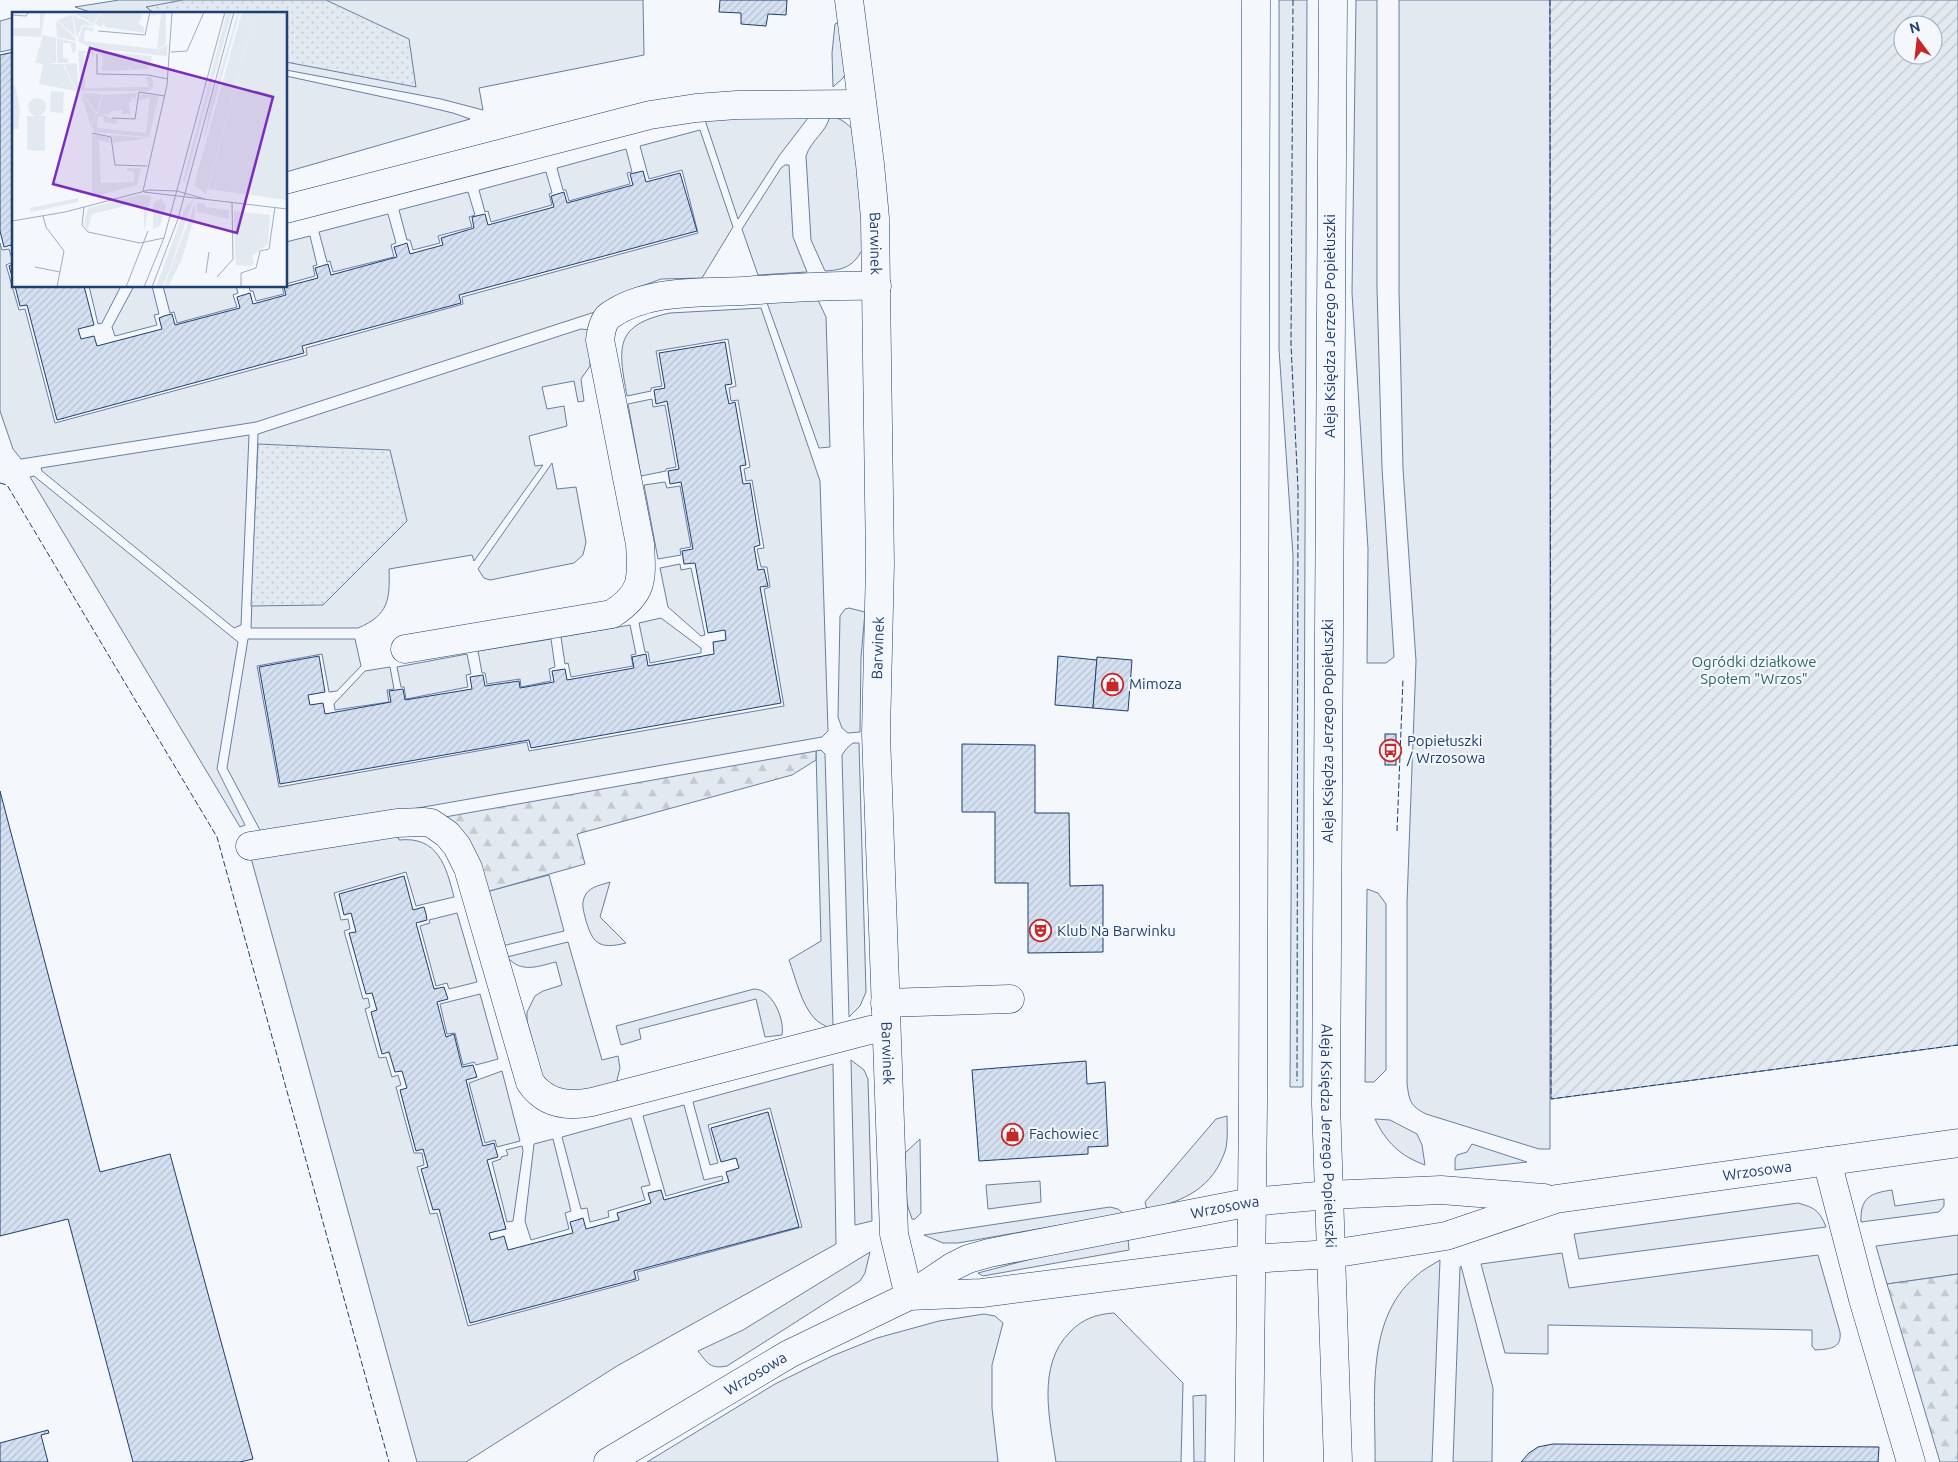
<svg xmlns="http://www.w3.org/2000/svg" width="1958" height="1462" viewBox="0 0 1958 1462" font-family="Ubuntu,sans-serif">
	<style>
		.grass { fill: #e3e9f0; stroke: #687fa3 }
		.forest { fill: url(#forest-firs); stroke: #687fa3 }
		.park { fill: url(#park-dots); stroke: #687fa3 }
		.garden { fill: url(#garden-furrows); stroke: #687fa3; fill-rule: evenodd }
		.building { fill: url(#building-hatch); stroke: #1d3f73 }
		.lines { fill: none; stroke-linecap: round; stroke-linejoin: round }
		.minor-casing { stroke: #1d3f73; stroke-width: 29 }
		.major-casing { stroke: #1d3f73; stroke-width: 29 }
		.minor { stroke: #f4f7fb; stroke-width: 28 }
		.major { stroke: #f4f7fb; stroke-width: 28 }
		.fence { stroke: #1d3f73; stroke-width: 1; stroke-dasharray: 6 2.5; stroke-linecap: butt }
		.labels { text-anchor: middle; stroke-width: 4; stroke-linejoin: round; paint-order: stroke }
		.street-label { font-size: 15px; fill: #1d3f73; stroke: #f4f7fb }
		.park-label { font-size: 15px; fill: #2c6c60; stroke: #f4f7fb }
		.poi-label { font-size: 15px; fill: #1d3f73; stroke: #f4f7fb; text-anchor: start }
		.inset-road { fill: none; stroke: #9eadc5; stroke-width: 1 }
		.view { fill: #7b2cbf; fill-opacity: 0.15; stroke: #7b2cbf; stroke-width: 2.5 }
		.inset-edge { fill: none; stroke: #1d3f73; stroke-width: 2.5 }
	</style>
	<defs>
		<pattern id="forest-firs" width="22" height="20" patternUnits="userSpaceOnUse" patternTransform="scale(1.25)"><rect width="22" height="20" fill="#e3e9f0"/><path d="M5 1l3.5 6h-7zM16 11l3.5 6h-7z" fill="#c2c9d1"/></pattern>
		<pattern id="park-dots" width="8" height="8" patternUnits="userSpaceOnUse" patternTransform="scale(1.25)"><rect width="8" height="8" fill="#e3e9f0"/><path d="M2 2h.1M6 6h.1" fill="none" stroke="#c2c9d1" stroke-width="1.8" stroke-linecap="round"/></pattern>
		<pattern id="garden-furrows" width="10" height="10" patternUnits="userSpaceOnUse" patternTransform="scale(1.25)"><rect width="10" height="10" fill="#e3e9f0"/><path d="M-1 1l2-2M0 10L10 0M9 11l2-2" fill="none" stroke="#c2c9d1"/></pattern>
		<pattern id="building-hatch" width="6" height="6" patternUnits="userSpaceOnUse" patternTransform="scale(1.25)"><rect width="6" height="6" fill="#d5e0f0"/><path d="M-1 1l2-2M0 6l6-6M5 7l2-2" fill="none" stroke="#b6c1d1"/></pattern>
	</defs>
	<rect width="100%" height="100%" fill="#f4f7fb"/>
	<g class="grass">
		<polygon points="119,0 643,0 644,55 479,88 483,110 441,99 286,70 286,14 96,14 75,7"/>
		<polygon points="1279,0 1307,0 1303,1087 1290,1087 1293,556 1279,349"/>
		<polygon points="1356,0 1377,0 1377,288 1382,468 1394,657 1386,663 1367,663 1368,549 1352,293"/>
		<path d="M1399,0H1550V1149H1539L1426,1114C1410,1106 1409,1100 1407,1083V902L1416,661L1403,469L1399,290Z"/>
		<polygon points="11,18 14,19 14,49 0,52 0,21"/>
		<polygon points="839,22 848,69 843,78 833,87 832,53 835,24"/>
		<polygon points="286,76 411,103 453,113 470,119 286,172"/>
		<polygon points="732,116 808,118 779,156 738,219 705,120"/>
		<path d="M830,116C841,118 848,124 855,132L865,244C856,264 847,270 825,271L811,240L806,156C811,140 826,133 830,116Z"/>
		<polygon points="700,130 733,227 702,278 661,279 631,290 604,309 256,422 21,459 13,449 0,411 0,243 2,250 9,249 13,262 6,265 19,310 25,309 55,423 307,355 306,348 463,304 462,297 698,233 682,170 649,179 640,146"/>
		<polygon points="626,149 632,172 627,173 630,184 569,201 566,190 563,190 557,168"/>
		<polygon points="785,165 789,165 793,237 807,272 758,275 742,229 781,168"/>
		<polygon points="546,172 552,193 549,194 552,205 491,222 488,211 485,212 479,190"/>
		<polygon points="468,192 475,215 469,217 472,227 438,236 440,243 413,250 410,240 407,240 399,210"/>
		<polygon points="388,214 396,243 391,245 394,257 333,272 330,261 327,262 319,232"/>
		<polygon points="310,236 317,265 313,266 315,276 286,284 286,242"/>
		<polygon points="89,286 121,286 102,323 98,324"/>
		<polygon points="134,286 152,286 159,314 154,315 157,325 115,336 112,327"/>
		<polygon points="163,286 236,286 238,293 233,295 237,307 177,323 174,312 170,313"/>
		<polygon points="249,286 282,286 284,294 256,301 253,291 250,291"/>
		<polygon points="817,298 826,317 830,447 819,448 766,300"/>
		<path d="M761,308L820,481L828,731L822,737L418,808L261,832L227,768L248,639H355L361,666L337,691L329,692L322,654L257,666L279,787L527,742L529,751L784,706L764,589L770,587L767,567H761L757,549L764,548L752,480L746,481L744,469L750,467L738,400L731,401L729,388L736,386L728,339L656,351L662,386L651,388V391L627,396C618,347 614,325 670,313Z"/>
		<path d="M581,329L590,330V366L581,379L584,401L578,402L574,381L542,387L547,409L564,406L567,426L529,436L535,466L543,465L474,561L472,555L389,569C390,599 389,615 358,628H251L258,434Z"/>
		<polygon points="652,399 653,407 665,405 676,467 666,469 666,471 641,476 628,404"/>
		<polygon points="249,435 241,625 234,628 42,471 41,468"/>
		<polygon points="552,463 557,489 576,487 586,542 583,555 574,563 490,580 484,578 478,569"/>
		<polygon points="34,476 238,642 217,769 245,825 240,827 30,477"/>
		<polygon points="665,482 667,488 680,486 691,547 680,549 681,555 658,559 644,485"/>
		<polygon points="680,564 681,570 691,568 705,635 701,636 668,607 660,568"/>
		<polygon points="849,608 865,612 861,658 860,732 848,733 842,728 838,717 840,616 845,609"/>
		<polygon points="661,618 701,648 701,653 650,663 648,652 645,652 639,623"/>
		<polygon points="630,625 636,654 631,655 633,666 571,677 568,663 565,664 561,637"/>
		<polygon points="551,639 555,667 549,669 551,681 521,687 520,679 487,684 485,673 482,673 478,651"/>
		<polygon points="467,654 471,674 466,675 468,687 406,699 404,687 401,687 397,667"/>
		<polygon points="390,667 394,689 387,690 389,702 335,710 334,704 365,671"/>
		<polygon points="853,743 859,743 866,992 860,1006 849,1017 842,755 847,748"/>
		<path d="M821,750L825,754L833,1025L829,1028C824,1025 819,1023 815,1019C801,1004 796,979 789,960L821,941L816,751Z"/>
		<path d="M397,833L399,840C438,836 446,866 454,897L416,906L406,872L334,893L341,920L348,919L350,929L344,931L363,999L368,998L370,1007L365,1009L379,1058L386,1057L392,1077L398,1075L401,1085L396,1087L414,1153H422L424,1165L417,1167L430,1214L437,1213L468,1326L639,1280L637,1272L802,1227L770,1108L708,1125L718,1163L710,1165L693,1102L833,1064L836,1244L617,1366L466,1462H417L251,858Z"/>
		<polygon points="549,875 564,931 502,946 486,892"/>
		<path d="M610,882L600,917L626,943C598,950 592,943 585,917C583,909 581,902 586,894C591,886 602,885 610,882Z"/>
		<polygon points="1367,889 1378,893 1386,904 1386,1070 1374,1082 1365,1082"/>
		<polygon points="457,913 477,982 449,989 447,983 436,986 420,926 430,923 429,920"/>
		<path d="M568,942L602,1060L618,1056L620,1068L616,1084L575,1095L553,1088L542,1076L527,1021V1012L535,996L543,991L562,985L556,962C538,966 522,974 507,957Z"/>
		<path d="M754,989C772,989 785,1019 782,1035L765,1037L756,999L639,1029L641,1039L621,1045L616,1026Z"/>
		<polygon points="480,994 498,1059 476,1065 474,1062 463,1065 455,1033 447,1034 440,1004"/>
		<polygon points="851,1060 864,1070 868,1079 872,1221 855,1225"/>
		<polygon points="502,1071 520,1141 497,1147 495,1140 485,1143 469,1083"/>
		<polygon points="684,1105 704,1180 722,1176 723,1180 666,1196 643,1116"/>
		<path d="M1227,1116C1227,1126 1228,1138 1226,1148C1214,1188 1184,1201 1147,1210L1145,1202L1216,1119Z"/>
		<polygon points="631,1118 650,1185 641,1187 645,1200 608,1211 609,1217 590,1222 587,1208 581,1209 562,1137"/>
		<path d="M1375,1119L1390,1120L1417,1134L1422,1145L1425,1165C1400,1156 1386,1142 1375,1119Z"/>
		<polygon points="553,1139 571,1211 565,1213 569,1229 531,1240 525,1221 534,1144"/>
		<polygon points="920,1139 921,1213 915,1219 912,1219 907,1204 905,1153"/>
		<polygon points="1472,1144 1527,1162 1455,1170 1455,1159 1457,1155 1467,1152"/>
		<polygon points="522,1146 523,1151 513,1221 507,1222 492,1162 501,1159 501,1157 508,1155 506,1150"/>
		<polygon points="1040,1181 1041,1202 988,1209 986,1185"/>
		<path d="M1892,1190L1895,1206L1944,1199V1206L1939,1212L1861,1222C1860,1197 1871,1193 1892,1190Z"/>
		<path d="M1798,1203C1815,1208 1819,1210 1826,1227L1579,1259L1574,1234Z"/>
		<polygon points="1110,1207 1118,1209 1124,1214 958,1243 943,1243 924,1235"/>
		<polygon points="1958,1235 1958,1274 1887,1284 1876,1246"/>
		<polygon points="1128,1239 1129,1250 983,1276 978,1273 1069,1249"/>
		<path d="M870,1252L865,1273L860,1281L727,1366C710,1369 708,1364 698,1351L743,1330Z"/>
		<path d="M1562,1253L1569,1288L1818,1255L1840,1332C1842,1349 1829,1349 1815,1350L1812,1346V1330H1808L1548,1325V1354L1505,1353L1481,1264Z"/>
		<path d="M1440,1260L1432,1462H1375C1376,1401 1364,1321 1415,1277C1422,1270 1432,1265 1440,1260Z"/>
		<polygon points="1461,1266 1493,1388 1492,1462 1453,1462 1460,1267"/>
		<path d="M1114,1313L1183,1383L1181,1462H1056C1050,1420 1036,1366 1070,1332C1082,1319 1097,1314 1114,1313Z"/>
		<polygon points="984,1314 995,1316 1003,1323 992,1365 992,1408 998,1462 647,1462 775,1384 832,1356 877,1338 939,1321"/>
		<polygon points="1206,1395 1205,1462 1194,1462 1193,1396"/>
	</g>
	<g class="forest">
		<polygon points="816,751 816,760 792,775 577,834 585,864 486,892 445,817"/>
		<polygon points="1958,1274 1958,1462 1940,1462 1887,1284"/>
	</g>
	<g class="park">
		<polygon points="183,0 326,0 409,39 416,87 286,62 286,14 155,14 146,7"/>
		<polygon points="258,444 390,450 407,521 323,605 251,606"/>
	</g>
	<path class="garden" d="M1550,0H1958V1045L1551,1099ZM1903,25H1933V55H1903Z"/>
	<g class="building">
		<polygon points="720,0 787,0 786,15 768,14 766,26 741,24 741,13 719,12"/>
		<polygon points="14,52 14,256 11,245 4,247 0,231 0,55"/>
		<polygon points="643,171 646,182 680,173 697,231 459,295 461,303 302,346 304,353 57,420 27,305 20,306 15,286 84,286 94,325 78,329 81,339 94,336 97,346 162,329 159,318 164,316 172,314 175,325 240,308 237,297 250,293 253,304 286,295 284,287 318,278 315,268 328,264 331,275 397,257 394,247 401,245 407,243 410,254 443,245 441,238 474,228 472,217 485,214 488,225 554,207 551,196 564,192 567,203 633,185 630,174"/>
		<polygon points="14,264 14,283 9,266"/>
		<polygon points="725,342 732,384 725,385 729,404 735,402 746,465 740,466 743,484 750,483 760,545 754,547 758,570 764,569 768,586 760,587 781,703 531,748 529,740 280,784 259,667 319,656 325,692 308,695 310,705 323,703 325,714 391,702 389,691 403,689 405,700 472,689 470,677 483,675 485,686 519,681 520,688 554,682 552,671 565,669 567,680 634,668 632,657 646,654 648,666 714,654 713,642 726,640 725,630 708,633 695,563 684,564 682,551 693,549 681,482 670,484 668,471 679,469 667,401 656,404 654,390 665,388 659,353"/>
		<polygon points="1058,656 1097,660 1093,708 1055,705"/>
		<polygon points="1097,657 1132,660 1128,711 1093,708"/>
		<rect x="1385" y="734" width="11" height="31"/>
		<polygon points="962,744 1035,745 1035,813 1069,813 1070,886 1103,885 1103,952 1028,953 1028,883 995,883 995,812 962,812"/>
		<polygon points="0,791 100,1172 170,1154 253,1459 240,1462 133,1462 68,1219 0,1236"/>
		<polygon points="404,876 413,910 424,907 426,914 427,920 416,923 434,989 444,987 448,999 437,1002 446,1037 454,1034 462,1067 473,1065 477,1077 466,1080 483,1146 494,1143 498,1157 487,1160 506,1229 489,1233 491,1240 504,1236 508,1250 573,1233 570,1222 577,1220 583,1218 586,1229 619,1220 617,1213 651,1203 648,1193 661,1190 664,1200 729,1182 726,1172 739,1168 736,1158 721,1162 711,1128 768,1112 799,1227 634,1271 636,1279 470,1323 439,1209 433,1210 421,1169 428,1167 423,1149 416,1151 400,1090 407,1088 402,1071 395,1072 389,1052 382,1054 371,1012 377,1010 372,993 366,994 349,933 356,932 351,913 344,915 339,894"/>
		<polygon points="1086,1061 1087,1084 1105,1082 1108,1146 1088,1147 1088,1154 979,1161 972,1070"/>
		<polygon points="48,1430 49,1433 41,1435 48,1462 0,1462 0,1443"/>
		<polygon points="1553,1444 1879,1447 1878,1462 1521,1462 1529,1453 1538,1447"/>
	</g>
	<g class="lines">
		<defs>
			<g id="minor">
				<path id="s1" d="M849,0L870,164L875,218L880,564L876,734L894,1234L909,1296"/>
				<polyline points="286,209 650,115 696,108 737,105 862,104"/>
				<path d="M405,649L612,614C644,593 642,579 640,544L600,340C601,332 603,321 609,316C646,289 700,293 743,291C788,288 832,285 877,286"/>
				<path d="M250,846L397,823L423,822L431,823L447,834L457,846L468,868L530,1082C545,1104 568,1107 592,1102L870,1030L885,1029"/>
				<polyline points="885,1003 1010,999"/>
				<polyline points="1827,1161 1863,1299 1911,1462"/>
				<path id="s2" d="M909,1296L982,1293L1250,1259L1331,1254L1446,1236L1556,1199L1958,1143"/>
				<path id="s3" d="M608,1462L789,1354L909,1296L952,1267L968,1259L989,1253L1251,1202L1328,1195L1441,1190L1544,1198"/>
			</g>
			<g id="major">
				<path id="s4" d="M1333,0L1326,1104L1338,1462"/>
				<polyline points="1249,1462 1253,1105 1256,0"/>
			</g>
		</defs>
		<use href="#minor" class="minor-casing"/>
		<use href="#major" class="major-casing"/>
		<use href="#minor" class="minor"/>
		<use href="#major" class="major"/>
		<g class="fence">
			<polyline points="1293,0 1291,345 1298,489 1297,1081"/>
			<polyline points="1550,0 1551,1099 1958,1045"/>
			<polyline points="0,483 7,485 217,837 389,1462"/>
			<polyline points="1397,831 1403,679"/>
		</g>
	</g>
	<defs>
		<symbol id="shop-ring" viewBox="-11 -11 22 22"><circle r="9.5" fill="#f4f7fb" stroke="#c62828" stroke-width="1.5"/><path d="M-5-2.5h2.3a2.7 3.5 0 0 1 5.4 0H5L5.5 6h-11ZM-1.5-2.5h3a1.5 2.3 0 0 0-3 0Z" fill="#c62828"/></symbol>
		<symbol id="bus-ring" viewBox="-11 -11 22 22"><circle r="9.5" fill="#f4f7fb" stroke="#c62828" stroke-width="1.5"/><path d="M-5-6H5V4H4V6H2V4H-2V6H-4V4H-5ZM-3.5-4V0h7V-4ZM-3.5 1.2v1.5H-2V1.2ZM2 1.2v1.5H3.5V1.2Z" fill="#c62828"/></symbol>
		<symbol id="theatre-ring" viewBox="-11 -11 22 22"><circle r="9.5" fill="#f4f7fb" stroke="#c62828" stroke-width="1.5"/><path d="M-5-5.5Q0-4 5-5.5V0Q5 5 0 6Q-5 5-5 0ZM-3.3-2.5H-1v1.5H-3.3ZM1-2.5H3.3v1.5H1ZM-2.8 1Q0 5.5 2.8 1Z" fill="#c62828"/></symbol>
	</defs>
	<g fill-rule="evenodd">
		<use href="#shop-ring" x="1100" y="672" width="25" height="25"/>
		<use href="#bus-ring" x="1378" y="738" width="25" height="25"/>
		<use href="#theatre-ring" x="1028" y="918" width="25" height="25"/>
		<use href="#shop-ring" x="1000" y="1122" width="25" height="25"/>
	</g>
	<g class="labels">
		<g class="street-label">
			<text dy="5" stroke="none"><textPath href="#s1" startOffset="245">Barwinek</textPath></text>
			<text transform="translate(1330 326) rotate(-90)" y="5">Aleja Księdza Jerzego Popiełuszki</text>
			<text transform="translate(878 648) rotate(-88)" y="5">Barwinek</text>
			<text transform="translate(1328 731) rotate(-90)" y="5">Aleja Księdza Jerzego Popiełuszki</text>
			<text dy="5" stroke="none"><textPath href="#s1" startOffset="1055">Barwinek</textPath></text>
			<text dy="5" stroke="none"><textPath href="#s4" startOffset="1136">Aleja Księdza Jerzego Popiełuszki</textPath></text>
			<text dy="5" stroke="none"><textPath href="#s2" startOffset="860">Wrzosowa</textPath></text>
			<text dy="5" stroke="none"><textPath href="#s3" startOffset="676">Wrzosowa</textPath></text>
			<text dy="5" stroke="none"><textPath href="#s3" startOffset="172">Wrzosowa</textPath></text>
		</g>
		<g class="park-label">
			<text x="1754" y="667">Ogródki działkowe<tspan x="1754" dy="17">Społem "Wrzos"</tspan></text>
		</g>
		<g class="poi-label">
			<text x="1129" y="689">Mimoza</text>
			<text x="1407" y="746">Popiełuszki<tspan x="1407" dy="17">/ Wrzosowa</tspan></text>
			<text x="1057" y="936">Klub Na Barwinku</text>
			<text x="1029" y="1139">Fachowiec</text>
		</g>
	</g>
	<g transform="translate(12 12)">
		<rect width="275" height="275" fill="#f4f7fb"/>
		<path d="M33,0L29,25L0,24V16H28V1ZM88,0L82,12L63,2L77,0ZM89,0H131L127,12L132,15V21L93,15L92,12L89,15L83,12ZM141,0H154V31L142,41L155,32V44L79,36L66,29L71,14L82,16L80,20L73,17L72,29L145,37L149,2L139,4ZM215,0H220L173,170L171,169ZM226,0H228L191,132L197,97ZM230,0H243L194,182L182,173ZM61,3L82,13V14L70,13L65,26ZM31,23L44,26V51L33,52H51L64,79L27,72L31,52L23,51ZM45,26L64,31V39L61,42L58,31H51V46L57,47L55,51H45ZM66,38L82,40V45L79,41H72L73,76L137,75L134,65H140L141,75L137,79H69ZM81,38L85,39L140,44L137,57L121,58L108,52L119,58L90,59L91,44ZM65,51L66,77L65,79L52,52ZM3,73L8,97L6,117H0V74ZM39,79L52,80L51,101L38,100ZM69,81L84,102L79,113L80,119ZM70,81L90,82L85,100H84ZM125,81L123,88L119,85L120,90H117L118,102H109L111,98L100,99L96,103L86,101L91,83ZM129,82L147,84L144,98L142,85L143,101L137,125L82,120L80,113L85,101L105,108V112L92,110V105L86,104L85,116L134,121L138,86L127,88ZM16 95a9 9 0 1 1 18 0a9 9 0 1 1-18 0ZM15,104H33V139L15,138ZM80,122L97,125L98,131L87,128L89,171L122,170V159H116L115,162V156H129L125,173L80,185ZM127,183L139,184L132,219V197L117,193L80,202L76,217L79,219L75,218L72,212L76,196ZM66,186V190L19,200L18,196ZM149,186L154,194L148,214L141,217V192ZM181,189L157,259L150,275H144L173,196ZM183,191V203L170,247L156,275H152ZM185,191L193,192V195L217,198V207L185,200ZM222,199L258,203L256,232L240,244L242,251L239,254L224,253L223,241L251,223L245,206L222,203Z" fill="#e3e9f0"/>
		<path d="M60,3L63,24L45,8ZM44,10L45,9L63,26L64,29L45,25ZM99,123L136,126L101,131ZM222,203L246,206L251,223L223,241Z" fill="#e3e9f0"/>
		<path d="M92,40L105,41L115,49V54ZM91,83L103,87V94L93,100L86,99Z" fill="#e3e9f0"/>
		<path d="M243,0H275V188L196,177Z" fill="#e3e9f0"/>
		<path class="inset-road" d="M0,3L14,4L17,0M86,19L133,23L138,0M159,40L175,39L192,0M85,42V62L136,63L156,67M100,106L123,107L127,80L153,84M80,121L99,125L103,153L135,154M131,179L155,73L160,0M132,180L275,197M72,195L70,213L76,220L128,231L152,226M31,204L34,215L52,239L45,275M0,209L53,200L137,178L165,179L193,187M23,255L48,260M194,261L197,240M205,265L221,247L220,190M114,275L136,219M132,275L152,226L213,0M140,275L166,207L222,0M229,275V261L244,256L248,239L257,237L263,195"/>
		<path class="view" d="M78,36L261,85L225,221L41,172Z"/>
		<rect width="275" height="275" class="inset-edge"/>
	</g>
	<g transform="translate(1918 40) rotate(345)"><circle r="24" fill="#f4f7fb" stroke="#9eadc5"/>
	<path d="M0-4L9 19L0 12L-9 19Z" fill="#c62828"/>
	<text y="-8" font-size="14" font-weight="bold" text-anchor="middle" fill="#1d3f73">N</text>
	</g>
</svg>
